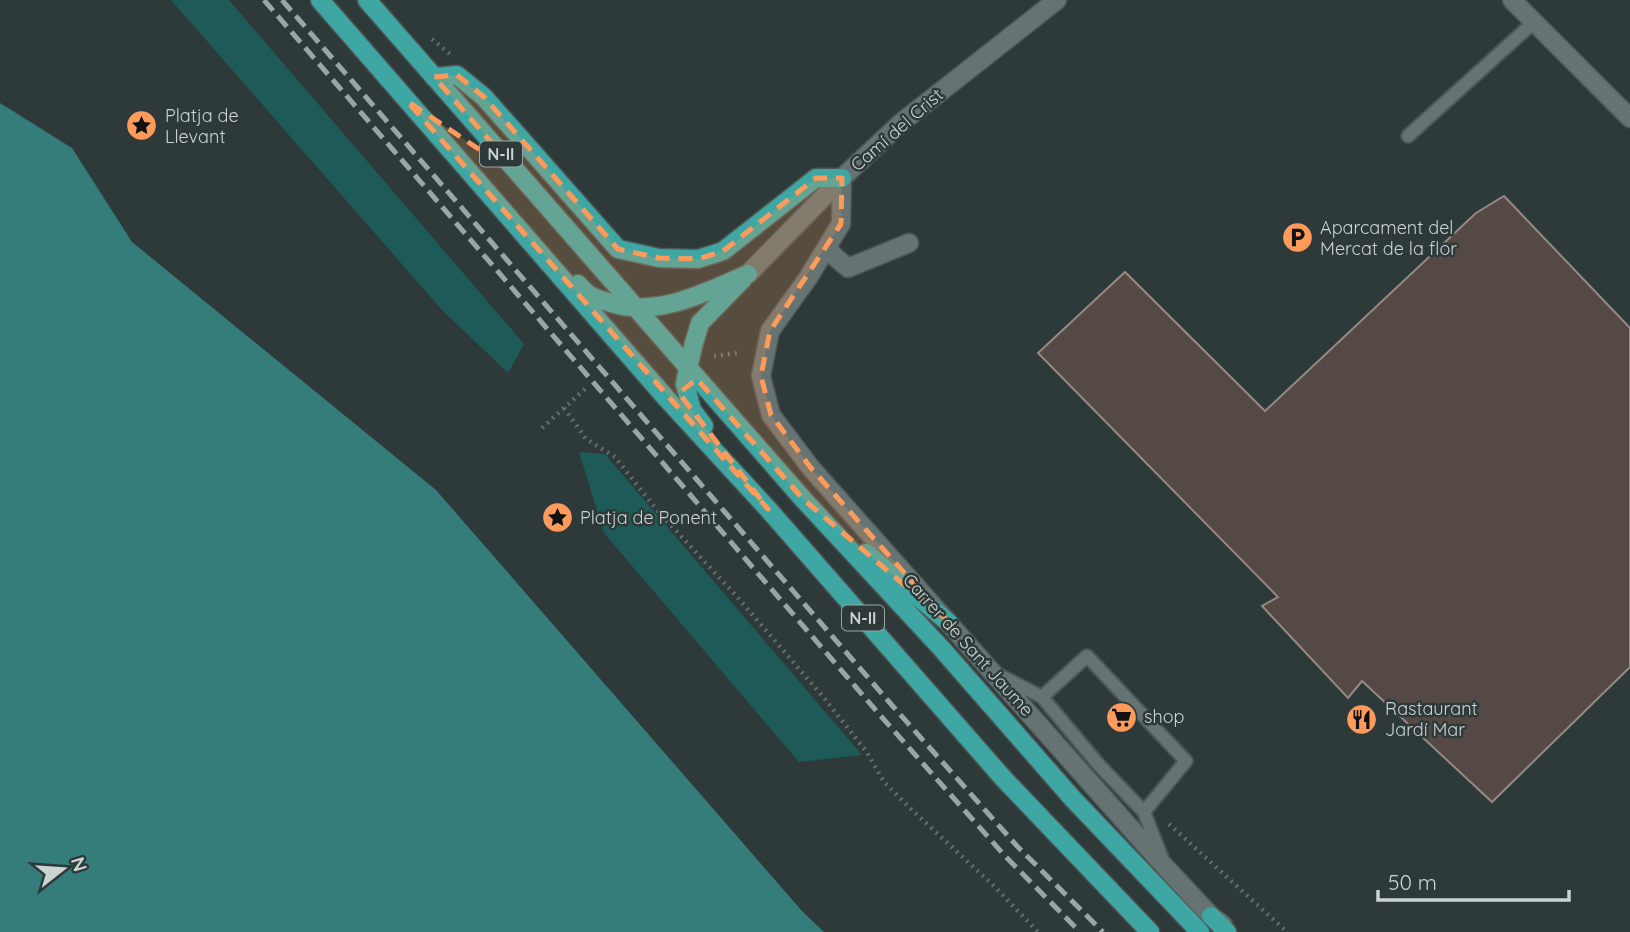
<svg xmlns="http://www.w3.org/2000/svg" width="1630" height="932" viewBox="0 0 1630 932" font-family="Quicksand,sans-serif">
	<style>
		.green { fill: #1d5a58 }
		.water { fill: #357d7a }
		.building { fill: #544944; stroke: #958983; stroke-width: 2 }
		.lines { fill: none; stroke-linecap: round; stroke-linejoin: round }
		.service-casing { stroke: #4c5656; stroke-width: 16 }
		.minor-casing { stroke: #4c5656; stroke-width: 21 }
		.primary-casing { stroke: #4c5656; stroke-width: 21 }
		.path { stroke: #636e6d; stroke-width: 4.5; stroke-dasharray: 2 5; stroke-linecap: butt }
		.service { stroke: #657372; stroke-width: 12 }
		.minor { stroke: #657372; stroke-width: 18 }
		.primary { stroke: #3ea7a3; stroke-width: 18 }
		.rail { stroke: #9ca5a5; stroke-width: 5; stroke-dasharray: 14 7; stroke-linecap: butt }
		.marked { fill: #ff9b5a; fill-opacity: 0.2; stroke: #ff9b5a; stroke-width: 5; stroke-dasharray: 14 9; stroke-linejoin: round }
		.labels { text-anchor: middle; stroke-width: 5; stroke-linejoin: round; paint-order: stroke }
		.shield { fill: #2d3a39; stroke: #9ca5a5; stroke-width: 2 }
		.shield-label { font-size: 16px; font-weight: bold; fill: #ccd3d3 }
		.poi-label { font-size: 18px; fill: #ccd3d3; stroke: #2d3a39; text-anchor: start }
		.street-label { font-size: 18px; fill: #ccd3d3; stroke: #2d3a39 }
	</style>
	<rect width="100%" height="100%" fill="#2d3a39"/>
	<g class="green">
		<polygon points="171,0 229,0 524,344 508,373 442,310"/>
		<polygon points="579,452 605,454 862,755 799,762 604,533"/>
	</g>
	<polygon class="water" points="0,103 72,148 132,242 436,490 802,911 824,932 0,932"/>
	<polygon class="building" points="1504,196 1630,328 1630,667 1492,802 1362,681 1348,698 1262,606 1278,597 1038,353 1125,272 1265,411 1476,213"/>
	<g class="lines">
		<defs>
			<g id="service">
				<polyline points="1408,136 1534,22"/>
				<polyline points="999,675 1042,697 1099,765 1144,812 1162,858"/>
				<polyline points="1042,697 1087,656 1186,761 1144,812"/>
			</g>
			<g id="minor">
				<polyline points="1512,0 1630,118"/>
				<polyline points="842,178 841,224 808,278 770,331 761,376 771,415 811,468 1166,868 1211,916 1223,925"/>
				<polyline points="826,249 848,268 909,243"/>
				<polyline points="748,274 842,178 902,122 1057,0"/>
			</g>
			<g id="primary">
				<polyline points="320,0 666,398 768,509 1003,778 1150,932"/>
				<polyline points="367,0 803,499 942,649 1073,799 1200,932"/>
				<polyline points="434,77 457,75 484,97 618,249 659,258 698,259 723,251 816,178 842,178"/>
				<path d="M578,284C590,298 594,298 611,303C658,318 706,292 748,274"/>
				<polyline points="704,426 692,410 685,384 688,368 694,343 700,323 743,279"/>
				<polyline points="866,553 949,623"/>
				<polyline points="1211,916 1227,932"/>
			</g>
		</defs>
		<use href="#service" class="service-casing"/>
		<use href="#minor" class="minor-casing"/>
		<use href="#primary" class="primary-casing"/>
		<g class="path">
			<polyline points="432,39 450,54"/>
			<polyline points="714,356 739,353"/>
			<polyline points="564,408 586,439 615,457 656,509 739,599 824,698 866,751 884,782 913,811 995,887 1038,932"/>
			<polyline points="542,428 585,389"/>
			<polyline points="1169,824 1287,932"/>
		</g>
		<use href="#service" class="service"/>
		<use href="#minor" class="minor"/>
		<use href="#primary" class="primary"/>
		<g class="rail">
			<polyline points="264,0 879,714 1005,856 1080,932"/>
			<polyline points="282,0 890,703 1017,846 1103,932"/>
		</g>
	</g>
	<path class="marked" d="M457,75L484,97L618,249L659,258L698,259L723,251L816,178H842L841,224L770,331L761,376L771,415L811,468L949,623L803,499L697,379L679,393L768,509L407,101L492,158L499,151L434,77Z"/>
	<defs>
		<symbol id="sight-disc" viewBox="-11 -11 22 22"><circle r="9.5" fill="#ff9b5a" stroke="#2d3a39"/><path d="M0-6L1.8-2.2L6-1.7L2.9 1.2L3.7 5.4L0 3.3L-3.7 5.4L-2.9 1.2L-6-1.7L-1.8-2.2Z" fill="#111"/></symbol>
		<symbol id="parking-disc" viewBox="-11 -11 22 22"><circle r="9.5" fill="#ff9b5a" stroke="#2d3a39"/><path d="M-3.5-5.5H1a3.5 3.5 0 0 1 0 7H-1V5.5H-3.5ZM-1-3.4V-.6H.8a1.4 1.4 0 0 0 0-2.8Z" fill="#111"/></symbol>
		<symbol id="supermarket-disc" viewBox="-11 -11 22 22"><circle r="9.5" fill="#ff9b5a" stroke="#2d3a39"/><path d="M-6-5.5h2.5l.6 2H6L4.5 2H-2.5L-4.4-4H-6ZM-1.5 3.2a1.3 1.3 0 1 0 .1 0ZM3 3.2a1.3 1.3 0 1 0 .1 0Z" fill="#111"/></symbol>
		<symbol id="restaurant-disc" viewBox="-11 -11 22 22"><circle r="9.5" fill="#ff9b5a" stroke="#2d3a39"/><path d="M-5-6h1v4h1v-4h1v4h1v-4h1v5L-1.5 .5V6h-2V.5L-5-1ZM5-6V6H3V1.5H1.5Q1.5-4 5-6Z" fill="#111"/></symbol>
	</defs>
	<g fill-rule="evenodd">
		<use href="#sight-disc" x="124" y="108" width="35" height="35"/>
		<use href="#parking-disc" x="1280" y="220" width="35" height="35"/>
		<use href="#sight-disc" x="540" y="500" width="35" height="35"/>
		<use href="#supermarket-disc" x="1104" y="700" width="35" height="35"/>
		<use href="#restaurant-disc" x="1344" y="702" width="35" height="35"/>
	</g>
	<g class="labels">
		<g class="shield">
			<rect x="480" y="141.5" width="42" height="25" rx="5"/>
			<rect x="842" y="605.5" width="42" height="25" rx="5"/>
		</g>
		<g class="shield-label">
			<text x="501" y="160">N-II</text>
			<text x="863" y="624">N-II</text>
		</g>
		<g class="poi-label">
			<text x="165" y="122">Platja de<tspan x="165" dy="21">Llevant</tspan></text>
			<text x="1320" y="234">Aparcament del<tspan x="1320" dy="21">Mercat de la flor</tspan></text>
			<text x="580" y="524">Platja de Ponent</text>
			<text x="1385" y="715">Rastaurant<tspan x="1385" dy="21">Jardí Mar</tspan></text>
			<text x="1144" y="723">shop</text>
		</g>
		<g class="street-label">
			<text transform="translate(897 130) rotate(-41)" y="6">Camí del Crist</text>
			<text transform="translate(968 645) rotate(48)" y="6">Carrer de Sant Jaume</text>
		</g>
	</g>
	<g transform="translate(63 869) rotate(73)" stroke="#2d3a39" stroke-width="5" paint-order="stroke">
	<path d="M0-5L12 26L0 18L-12 26Z" fill="#ccd3d3"/>
	<text y="-10" font-size="19" font-weight="bold" text-anchor="middle" fill="#ccd3d3">N</text>
	</g>
	<path d="M1378 890v10h191v-10" fill="none" stroke="#ccd3d3" stroke-width="3.5"/>
	<text x="1388" y="890" font-size="21" fill="#ccd3d3" stroke="#2d3a39" stroke-width="5" paint-order="stroke">50 m</text>
</svg>
